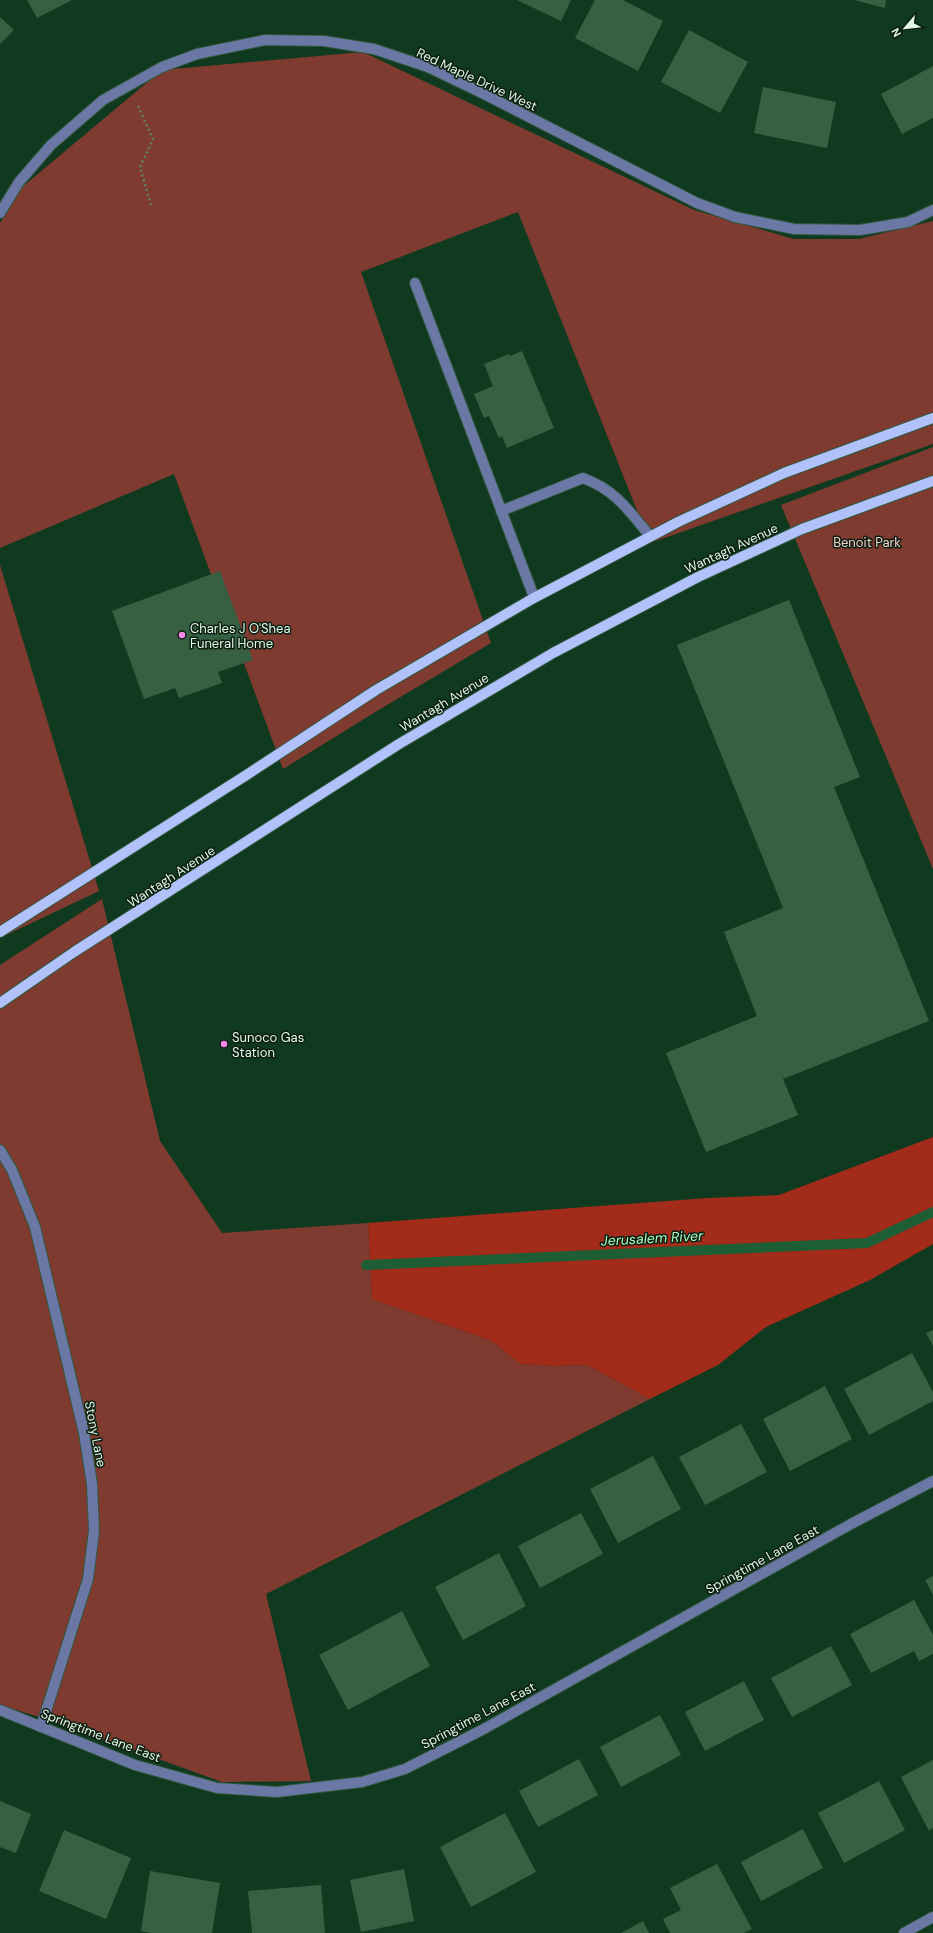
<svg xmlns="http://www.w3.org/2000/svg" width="933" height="1933" viewBox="0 0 933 1933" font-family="'DM Sans',sans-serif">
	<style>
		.green { fill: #7f3b2f }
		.forest { fill: #a22b19 }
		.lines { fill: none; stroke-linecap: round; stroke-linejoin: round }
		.stream { stroke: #1d5e34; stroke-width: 10 }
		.building { fill: #376043 }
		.minor-casing { stroke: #31583f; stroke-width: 12 }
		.major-casing { stroke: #31583f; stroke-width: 12 }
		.path { stroke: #60836b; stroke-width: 2.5; stroke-dasharray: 2 3; stroke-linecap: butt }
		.minor { stroke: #6b78a5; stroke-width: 10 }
		.major { stroke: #b1c1f9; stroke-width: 10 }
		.poi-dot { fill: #f888ea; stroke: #0c1d11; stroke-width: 1.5 }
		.labels { text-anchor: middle; stroke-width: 3; stroke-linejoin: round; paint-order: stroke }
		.street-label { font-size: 13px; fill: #e1f8e6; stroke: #0c1d11 }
		.park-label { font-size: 13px; fill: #f2d1cb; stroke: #0c1d11 }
		.poi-label { font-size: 13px; fill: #e1f8e6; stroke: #0c1d11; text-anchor: start }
		.water-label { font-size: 14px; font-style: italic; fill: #abfbbf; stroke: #0c1d11 }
	</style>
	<rect width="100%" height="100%" fill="#103a1f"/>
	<g class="green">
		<polygon points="363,52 694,210 794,239 859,239 933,221 933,444 650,543 518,212 361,272 491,643 377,711 283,769 174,474 0,548 0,223 21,188 162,70"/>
		<polygon points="933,447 933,869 781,505"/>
		<polygon points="0,565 99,891 0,938"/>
		<polygon points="102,899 160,1141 222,1233 368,1223 372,1299 492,1341 520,1364 554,1366 587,1365 650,1399 266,1594 311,1781 222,1782 59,1723 0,1705 0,965"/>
	</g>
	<polygon class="forest" points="933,1137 933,1244 870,1280 766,1327 718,1365 650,1399 587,1365 554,1366 520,1364 492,1341 372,1299 368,1223 708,1198 779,1195"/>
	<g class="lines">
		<polyline class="stream" points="366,1265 867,1243 933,1212"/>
	</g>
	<g class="building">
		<polygon points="27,0 72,0 37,18"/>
		<polygon points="517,0 571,0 561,21"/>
		<polygon points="595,0 623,0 663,21 638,71 575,38"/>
		<polygon points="854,0 886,0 885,8"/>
		<polygon points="0,17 14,30 0,44"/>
		<polygon points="689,30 748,62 720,113 661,82"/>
		<polygon points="933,66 933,118 902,134 881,94"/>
		<polygon points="763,87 836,102 827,148 754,133"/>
		<polygon points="522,351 554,428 507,448 502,436 499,438 489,416 484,418 474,394 493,386 484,364 509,354 510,356"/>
		<polygon points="220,571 253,660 218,672 222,683 179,698 175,688 144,699 112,611"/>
		<polygon points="789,600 860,777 834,787 929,1021 783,1079 798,1115 706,1152 666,1053 757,1016 724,932 783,908 677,645"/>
		<polygon points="933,1330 933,1346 926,1333"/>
		<polygon points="912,1353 933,1392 933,1401 869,1435 844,1389"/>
		<polygon points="825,1386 852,1439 790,1471 763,1419"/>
		<polygon points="741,1424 767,1472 705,1505 679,1457"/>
		<polygon points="653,1456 681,1509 618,1543 590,1489"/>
		<polygon points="581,1513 603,1554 540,1588 518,1546"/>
		<polygon points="499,1553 526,1606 463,1640 435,1587"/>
		<polygon points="933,1576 933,1595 925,1580"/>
		<polygon points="914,1600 933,1635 933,1654 919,1661 914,1651 871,1673 850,1634"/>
		<polygon points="402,1611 430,1666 348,1710 319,1655"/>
		<polygon points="831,1646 852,1685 792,1717 771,1678"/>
		<polygon points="744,1681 764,1720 705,1751 685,1712"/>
		<polygon points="660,1715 681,1755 621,1787 600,1747"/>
		<polygon points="579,1759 598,1795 538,1827 519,1791"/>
		<polygon points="933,1760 933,1828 929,1831 901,1777"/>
		<polygon points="879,1781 905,1830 844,1863 818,1813"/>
		<polygon points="0,1801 31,1814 16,1853 0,1847"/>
		<polygon points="505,1813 536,1872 471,1907 440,1847"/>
		<polygon points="803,1829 823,1868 761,1901 741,1862"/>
		<polygon points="64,1830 131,1858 106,1919 39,1891"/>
		<polygon points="717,1864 752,1929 744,1933 670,1933 663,1919 681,1910 670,1888"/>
		<polygon points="404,1869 414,1921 361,1932 350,1880"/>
		<polygon points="150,1871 220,1883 212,1933 151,1933 141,1931"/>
		<polygon points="321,1885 325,1933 252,1933 248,1891"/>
		<polygon points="643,1921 649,1933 621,1933"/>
	</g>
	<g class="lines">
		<defs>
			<g id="minor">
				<polyline points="0,213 19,182 51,145 103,100 162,67 197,54 265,40 324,41 374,49 428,67 478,91 697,203 735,217 794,229 860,230 908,222 933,210"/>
				<polyline points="415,283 534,597"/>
				<path d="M501,511L583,478C617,491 628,510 650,536"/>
				<polyline points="0,1150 12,1170 35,1227 84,1433 92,1484 94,1531 88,1579 41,1727"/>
				<polyline points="0,1710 135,1765 217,1788 277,1792 362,1782 405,1769 482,1730 851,1524 933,1481"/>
				<polyline points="904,1933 933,1917"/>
			</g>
			<g id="major">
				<polyline points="0,932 248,774 376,690 532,599 678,522 784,473 933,418"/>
				<polyline points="0,1003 74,952 399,744 553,653 698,577 802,529 933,481"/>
			</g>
		</defs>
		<use href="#minor" class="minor-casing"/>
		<use href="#major" class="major-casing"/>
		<polyline class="path" points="138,106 153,139 140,167 151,205"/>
		<use href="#minor" class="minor"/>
		<use href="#major" class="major"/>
	</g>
	<g class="poi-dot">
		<circle cx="182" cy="635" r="4"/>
		<circle cx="224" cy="1044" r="4"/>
	</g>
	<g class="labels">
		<g class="street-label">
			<text transform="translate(477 79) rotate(25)" y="5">Red Maple Drive West</text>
			<text transform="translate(731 548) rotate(-25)" y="5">Wantagh Avenue</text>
			<text transform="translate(444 702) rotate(-31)" y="5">Wantagh Avenue</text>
			<text transform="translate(171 876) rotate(-33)" y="5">Wantagh Avenue</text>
			<text transform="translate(96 1434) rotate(79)" y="5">Stony Lane</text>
			<text transform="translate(762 1559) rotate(-29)" y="5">Springtime Lane East</text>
			<text transform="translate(478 1715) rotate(-28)" y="5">Springtime Lane East</text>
			<text transform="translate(101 1735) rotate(21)" y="5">Springtime Lane East</text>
		</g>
		<g class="park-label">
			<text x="867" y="547">Benoit Park</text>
		</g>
		<g class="poi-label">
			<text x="190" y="633">Charles J O'Shea<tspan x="190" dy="15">Funeral Home</tspan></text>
			<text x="232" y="1042">Sunoco Gas<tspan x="232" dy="15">Station</tspan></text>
		</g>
		<g class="water-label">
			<text transform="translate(652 1238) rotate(-3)" y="5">Jerusalem River</text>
		</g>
	</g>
	<g transform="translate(905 28) rotate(242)" stroke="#0c1d11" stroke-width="3" paint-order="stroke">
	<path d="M0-3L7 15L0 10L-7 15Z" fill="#e1f8e6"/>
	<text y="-6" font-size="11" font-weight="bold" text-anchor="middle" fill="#e1f8e6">N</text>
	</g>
</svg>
